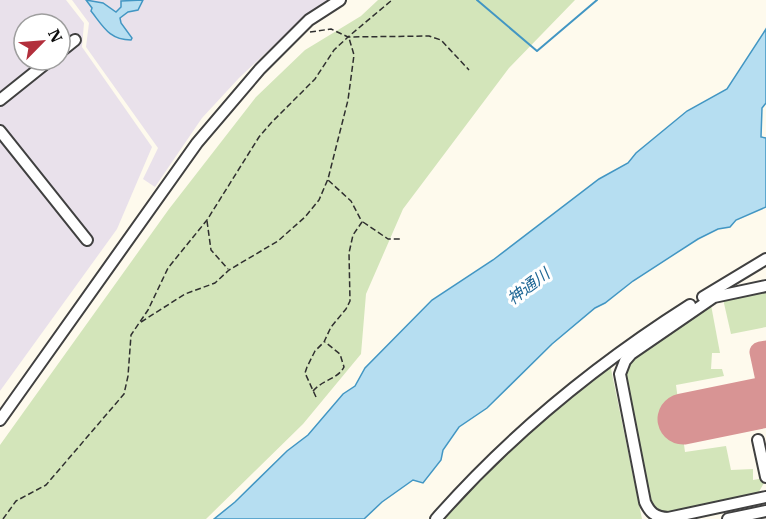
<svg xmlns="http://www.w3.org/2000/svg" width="766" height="519" viewBox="0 0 766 519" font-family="'IBM Plex Serif','Noto Sans JP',serif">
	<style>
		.industrial { fill: #e9e1eb; fill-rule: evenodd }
		.grass { fill: #d3e5ba }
		.water { fill: #b6def1; stroke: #4296c3; stroke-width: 1.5 }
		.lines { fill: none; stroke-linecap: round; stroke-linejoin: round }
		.stream { stroke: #4296c3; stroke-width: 2 }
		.taxiway { stroke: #d89494; stroke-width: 21 }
		.runway { stroke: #d89494; stroke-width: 51 }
		.minor-casing { stroke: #404040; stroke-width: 14 }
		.path { stroke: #2f2f2f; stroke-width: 1.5; stroke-dasharray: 6 3; stroke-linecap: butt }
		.minor { stroke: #fff; stroke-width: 10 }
		.labels { text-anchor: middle; stroke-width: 6; stroke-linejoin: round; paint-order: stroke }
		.water-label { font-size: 16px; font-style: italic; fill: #1f6795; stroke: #fff }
	</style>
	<rect width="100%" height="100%" fill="#fefaed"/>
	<g class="industrial">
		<path d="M0,0H66L84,23L82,47L152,147L117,229L0,391ZM24,24H60V60H24Z"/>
		<polygon points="72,0 333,0 303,18 239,78 202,118 155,187 143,179 158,148 86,47 89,23"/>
	</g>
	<g class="grass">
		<polygon points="378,0 575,0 509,68 403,209 366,294 361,354 303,424 206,519 0,519 0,445 169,209 256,97 305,50 361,16"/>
		<polygon points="766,290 766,327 731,334 723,299"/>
		<polygon points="711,305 720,353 712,353 711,369 722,369 724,376 676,385 685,452 726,446 731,470 753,469 753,480 764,478 764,483 757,495 668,516 651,507 623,373 629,360"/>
		<polygon points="610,364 642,519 443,519 486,470 566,398"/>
	</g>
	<g class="water">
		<path d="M86,0L103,3L116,12L121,7V1L143,0L138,10L128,12L120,18L121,23L132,38L131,40C109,40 103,26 91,11L92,8Z"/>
		<polygon points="766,29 766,103 762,108 761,137 766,138 766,207 736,220 730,227 718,229 698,239 633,281 605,303 595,308 552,344 487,408 459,427 443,450 441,460 423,483 413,480 382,502 364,519 214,519 235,502 287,451 308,435 343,394 355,386 365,368 432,300 493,260 599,179 628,163 636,153 687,111 727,89"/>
	</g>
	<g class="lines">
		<polyline class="stream" points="477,0 537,51 597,0"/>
		<polyline class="taxiway" points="766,351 760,352 766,380"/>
		<polyline class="runway" points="683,419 766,402"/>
		<defs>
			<g id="minor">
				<polyline points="60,52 75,40"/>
				<polyline points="0,100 50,60"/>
				<polyline points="0,131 87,240"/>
				<path d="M766,286L714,297L631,354L625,361L620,374L645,502C650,513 655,517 668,518L766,497"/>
				<polyline points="703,297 766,259"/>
				<polyline points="0,420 197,143 260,69 309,20 340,0"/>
				<polyline points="758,440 766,477"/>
				<path d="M436,519C509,436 597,364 690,305"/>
				<polyline points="728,519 766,511"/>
			</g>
		</defs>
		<use href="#minor" class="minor-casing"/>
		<g class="path">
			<polyline points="310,32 331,29 348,37 392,0"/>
			<polyline points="207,221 211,250 228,269"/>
			<polyline points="363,222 388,239 400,239"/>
			<polyline points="141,322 185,294 215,283 229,270 278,241 305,217 319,200 328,179 348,100 354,55 349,38"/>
			<path d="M313,391C322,380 338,379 344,367L340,354L325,342"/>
			<polyline points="316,397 305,373 307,367 315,351 324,342 331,327 346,309 350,301 349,253 353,235 362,222 351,201 328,180"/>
			<polyline points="3,519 16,501 46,485 124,394 128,376 131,335 148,310 168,268 207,220 259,137 271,123 315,79 334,50 348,37 429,36 441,40 469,70"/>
		</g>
		<use href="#minor" class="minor"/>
	</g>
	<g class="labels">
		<g class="water-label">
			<text transform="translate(528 286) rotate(-37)" y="6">神通川</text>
		</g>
	</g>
	<g transform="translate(42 42) rotate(65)"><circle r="28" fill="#ffffff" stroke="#9e9e9e" stroke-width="1.5"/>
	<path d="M0-4.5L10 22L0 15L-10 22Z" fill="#b22f3c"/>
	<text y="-9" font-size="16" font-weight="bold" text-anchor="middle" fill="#0d0d0d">N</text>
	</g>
</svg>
